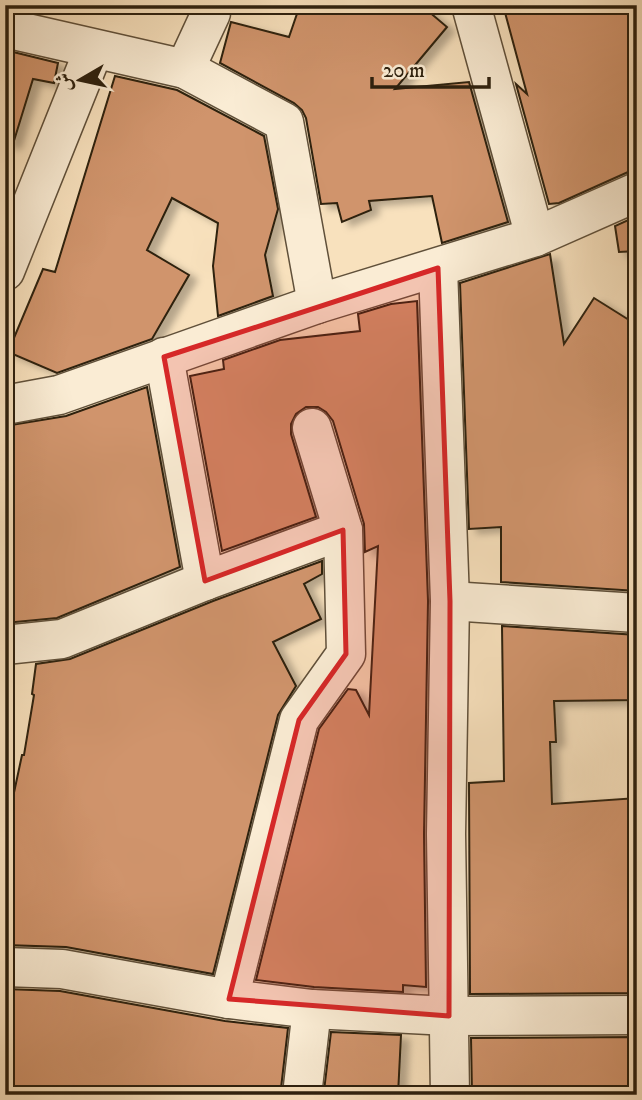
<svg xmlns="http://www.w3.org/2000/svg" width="642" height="1100" viewBox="0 0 642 1100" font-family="'IM FELL DW Pica',Amiri,serif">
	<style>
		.building { fill: #d0946c; stroke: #2d200e; stroke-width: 2; filter: url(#shadow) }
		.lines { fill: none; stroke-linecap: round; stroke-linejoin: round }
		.minor-casing { stroke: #60503a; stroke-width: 41 }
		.minor { stroke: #faecd4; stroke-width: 38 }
		.marked { fill: #d62828; fill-opacity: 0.2; stroke: #d62828; stroke-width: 5; stroke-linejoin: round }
	</style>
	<defs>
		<filter id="shadow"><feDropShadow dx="8" dy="4.5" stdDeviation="3.5" flood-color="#0004"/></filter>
	</defs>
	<rect width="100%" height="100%" fill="#f8e1bd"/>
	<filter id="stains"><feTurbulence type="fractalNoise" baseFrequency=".00286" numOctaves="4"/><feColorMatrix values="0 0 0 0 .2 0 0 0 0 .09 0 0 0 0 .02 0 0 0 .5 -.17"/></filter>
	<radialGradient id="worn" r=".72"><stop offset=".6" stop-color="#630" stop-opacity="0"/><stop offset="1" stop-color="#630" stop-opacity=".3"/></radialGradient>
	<g class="building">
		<polygon points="300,5 421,5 447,27 395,89 469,82 508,222 442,243 432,196 369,201 371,210 342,222 337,203 321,204 306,118 302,110 294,103 220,63 231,22 289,37"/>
		<polygon points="503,5 637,5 637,171 628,172 559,203 549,204 516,84 527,94"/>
		<polygon points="5,50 58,63 54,83 33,79 13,144 5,143"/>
		<polygon points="115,76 177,90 264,136 278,209 265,255 273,296 218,316 213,266 218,223 172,198 147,250 189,275 152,339 57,373 8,352 43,269 55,272"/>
		<polygon points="637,216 637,251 619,252 615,226"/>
		<polygon points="550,254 564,344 594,298 637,325 637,591 501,582 501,527 469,529 460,283"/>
		<polygon points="417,301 428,601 424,834 426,987 403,985 403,992 314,987 256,980 319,729 348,689 356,690 369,715 378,546 365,552 364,524 333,421 326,412 318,407 306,407 296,414 291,424 291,434 316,517 222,551 190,376 224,369 223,360 280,340 360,331 358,314 391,304"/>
		<polygon points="147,387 180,567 57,618 5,623 5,426 66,416"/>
		<polygon points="322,561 322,574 304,584 321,619 273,642 296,686 278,715 213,974 66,947 5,945 5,815 9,816 22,755 24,755 34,695 32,694 36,664 70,659 213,601"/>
		<polygon points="502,626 637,635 637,700 554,701 556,742 550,742 552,804 637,798 637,993 470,994 469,783 504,781"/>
		<polygon points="5,989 60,991 225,1021 288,1028 281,1088 265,1086 264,1095 85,1095 85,1090 51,1095 5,1095"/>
		<polygon points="331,1032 401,1035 398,1095 324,1091"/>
		<polygon points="637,1037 637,1095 472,1095 471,1038"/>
	</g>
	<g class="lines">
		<defs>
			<g id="minor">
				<polyline points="471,5 535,237"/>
				<polyline points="5,28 185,69 284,122 317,304"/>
				<polyline points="185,69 211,13 211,5"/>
				<polyline points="438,268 450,601 446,834 450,1095"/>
				<polyline points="5,271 94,49"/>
				<polyline points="164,357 205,581"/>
				<polyline points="5,405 59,395 317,304 535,237 637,192"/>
				<polyline points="450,601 637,613"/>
				<polyline points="5,645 62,639 205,581 343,530"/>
				<polyline points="5,967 62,969 229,999 312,1009 449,1016 637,1015"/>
				<polyline points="229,999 299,720 346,654 343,530 312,428"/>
				<polyline points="302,1095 312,1009"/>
			</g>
		</defs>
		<use href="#minor" class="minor-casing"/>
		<use href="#minor" class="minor"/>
	</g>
	<path class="marked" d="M438,268L450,601L449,1016L229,999L299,720L346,654L343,530L205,581L164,357Z"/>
	<rect width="642" height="1100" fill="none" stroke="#f8e1bd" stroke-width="28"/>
	<rect x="7" y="7" width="628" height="1086" fill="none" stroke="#2d200e" stroke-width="3.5"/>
	<rect x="14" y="14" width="614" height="1072" fill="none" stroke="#2d200e" stroke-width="2"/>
	<g transform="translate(80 80) rotate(261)" stroke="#faecd4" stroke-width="5" paint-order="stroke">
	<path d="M0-5L12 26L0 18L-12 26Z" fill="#2d200e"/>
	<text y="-10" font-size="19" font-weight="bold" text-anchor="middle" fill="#2d200e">ش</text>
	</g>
	<path d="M372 77v10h117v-10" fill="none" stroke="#2d200e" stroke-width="3.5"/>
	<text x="383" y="77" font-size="21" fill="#2d200e" stroke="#faecd4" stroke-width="5" paint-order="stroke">20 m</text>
	<rect width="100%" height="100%" filter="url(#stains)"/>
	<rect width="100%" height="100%" fill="url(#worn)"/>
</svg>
